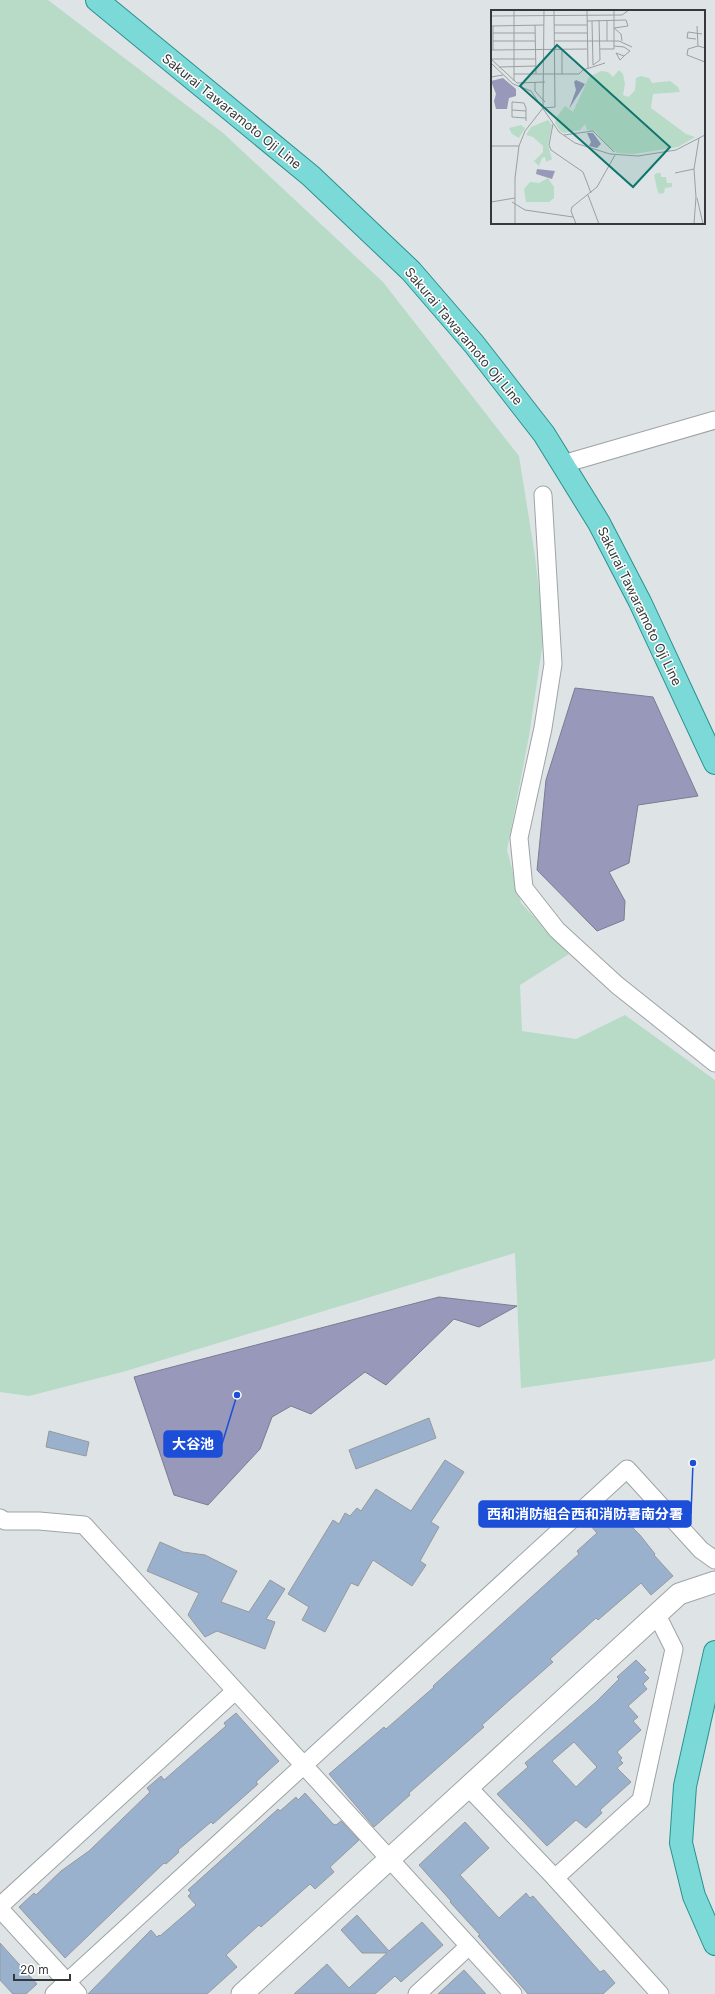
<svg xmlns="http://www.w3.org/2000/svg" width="715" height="1994" viewBox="0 0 715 1994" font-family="Inter,'Noto Sans JP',sans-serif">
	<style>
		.green { fill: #b7dbc7 }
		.water { fill: #9898ba; stroke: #7b7b93 }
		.building { fill: #9ab1ce; stroke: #96999d; fill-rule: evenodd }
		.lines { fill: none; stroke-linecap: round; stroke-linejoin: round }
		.minor-casing { stroke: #9ea4a6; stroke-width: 19 }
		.tertiary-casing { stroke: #9ea4a6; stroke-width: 23 }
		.primary-casing { stroke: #2a918e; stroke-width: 24 }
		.minor { stroke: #fff; stroke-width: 17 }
		.tertiary { stroke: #fff; stroke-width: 21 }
		.primary { stroke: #7bdad7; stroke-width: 22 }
		.labels { text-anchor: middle; stroke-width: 3; stroke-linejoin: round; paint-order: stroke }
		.street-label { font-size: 13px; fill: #363839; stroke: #fff }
		.inset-river { fill: none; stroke: #9898ba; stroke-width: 2 }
		.inset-road { fill: none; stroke: #9b9fa1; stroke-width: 1 }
		.view { fill: #0f766e; fill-opacity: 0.15; stroke: #0f766e; stroke-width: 2 }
		.inset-edge { fill: none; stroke: #363839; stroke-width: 2 }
		.leader { fill: none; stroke: #1d4ed8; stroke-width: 1.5 }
		.callout-dot { fill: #1d4ed8; stroke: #fff; stroke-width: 1.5 }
		.callout { fill: #1d4ed8; stroke: #1d4ed8; stroke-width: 1.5 }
		.callout-label { font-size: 14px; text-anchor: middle; font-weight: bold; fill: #fff }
	</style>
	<rect width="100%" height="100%" fill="#dee4e6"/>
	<polygon class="green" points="0,0 48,0 223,133 383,282 519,456 535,556 544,635 529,736 507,850 521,903 569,954 520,985 522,1031 576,1039 625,1015 715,1080 715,1358 711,1361 521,1388 515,1253 126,1371 29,1396 0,1392"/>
	<g class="water">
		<polygon points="575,688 653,697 698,796 638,805 629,863 609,872 625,901 624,920 597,931 537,870 546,780"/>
		<polygon points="439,1297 517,1306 479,1327 454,1319 386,1385 365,1372 311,1414 291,1406 272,1417 260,1449 208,1505 174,1495 134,1377"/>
	</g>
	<g class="building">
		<polygon points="429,1418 436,1438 356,1469 349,1450"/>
		<polygon points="49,1431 89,1442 86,1456 46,1447"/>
		<polygon points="445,1460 464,1472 431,1522 439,1527 420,1561 426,1565 412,1586 373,1560 358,1586 351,1583 325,1632 302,1620 309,1607 288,1594 333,1520 339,1524 345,1513 350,1516 357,1508 361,1511 376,1489 411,1511"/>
		<polygon points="610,1505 640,1535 655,1554 654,1555 673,1576 651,1595 641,1583 598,1620 596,1618 550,1659 553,1662 512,1698 482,1725 484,1727 409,1793 410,1795 374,1827 329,1774 384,1727 386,1729 434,1687 433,1686 455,1666 579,1554 577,1551 597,1533 589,1524"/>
		<polygon points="160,1542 183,1552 205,1555 237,1571 221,1602 249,1612 270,1580 285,1589 266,1619 275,1622 265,1649 217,1631 205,1637 188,1615 199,1593 147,1571"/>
		<path d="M636,1660L646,1670L643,1672L649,1678L643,1684L647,1689L628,1706L638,1717L633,1721L641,1730L617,1752L622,1758L620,1760L623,1763L617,1768L631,1782L600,1810L602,1813L586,1828L576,1820L547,1846L497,1794L528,1767L525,1763L596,1702L619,1679L617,1677ZM574,1742L597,1767L576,1787L552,1761Z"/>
		<polygon points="236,1713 279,1761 256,1782 258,1784 213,1824 211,1822 178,1850 179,1852 166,1864 164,1863 65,1958 19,1907 34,1893 36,1895 61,1871 89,1851 150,1792 147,1788 161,1776 164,1780 226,1726 224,1723"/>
		<polygon points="305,1793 333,1824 336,1825 341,1821 359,1840 330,1867 334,1872 315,1889 310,1884 261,1927 259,1925 226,1955 237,1967 207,1994 88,1994 151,1930 157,1937 159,1935 160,1936 196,1905 188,1896 191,1893 188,1890 278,1809 280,1811 296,1797 298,1800"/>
		<polygon points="465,1822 489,1848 460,1875 499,1918 526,1893 530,1898 533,1896 600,1972 604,1970 615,1983 603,1994 528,1994 478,1936 480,1935 450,1902 451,1901 419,1865"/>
		<polygon points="357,1915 389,1951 422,1922 443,1945 401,1982 395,1976 375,1994 294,1994 327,1964 349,1988 387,1953 362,1953 341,1930"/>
		<polygon points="0,1943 37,1984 26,1994 13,1994 0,1980"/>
		<polygon points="464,1970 486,1994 438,1994"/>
	</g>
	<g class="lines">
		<defs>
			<g id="minor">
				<polyline points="563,464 715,420"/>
				<polyline points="543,495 553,664 543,728 519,838 524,888 557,930 617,985 715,1063"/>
				<polyline points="0,1518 5,1521 39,1521 84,1525 513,1994"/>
				<polyline points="468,1787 555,1878 660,1994"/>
				<polyline points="555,1878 641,1800 674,1649 657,1615"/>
				<polyline points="0,1906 235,1691"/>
				<polyline points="0,1909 78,1994"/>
				<polyline points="54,1994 627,1469 701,1550 715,1560"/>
				<polyline points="417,1994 469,1946"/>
			</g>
			<polyline id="tertiary" points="242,1994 679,1594 715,1582"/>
			<g id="primary">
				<polyline points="97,0 311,176 411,271 474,344 544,434 599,523 640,602 715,763"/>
				<polyline points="715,1652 685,1786 681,1843 694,1896 715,1944"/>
			</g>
		</defs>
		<use href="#minor" class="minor-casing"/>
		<use href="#tertiary" class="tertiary-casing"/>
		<use href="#primary" class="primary-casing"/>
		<use href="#minor" class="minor"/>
		<use href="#tertiary" class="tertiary"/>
		<use href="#primary" class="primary"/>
	</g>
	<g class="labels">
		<g class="street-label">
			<text transform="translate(232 111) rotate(39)" y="5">Sakurai Tawaramoto Oji Line</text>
			<text transform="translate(464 336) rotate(50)" y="5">Sakurai Tawaramoto Oji Line</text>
			<text transform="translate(640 606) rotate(64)" y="5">Sakurai Tawaramoto Oji Line</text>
		</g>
	</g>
	<g transform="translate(491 10)">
		<rect width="214" height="214" fill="#dee4e6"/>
		<path d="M128,60L132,64L134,74L132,85L138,87L144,80L145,68L150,66L158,68L161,73L179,71L187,77L189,82L162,84L160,98L195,124L204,127L187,137L143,144L126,143L115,135L105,122L96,120L94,114L89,120L73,123L69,121L64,113L65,108L74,96L82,102L98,67L110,61L117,62L122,67ZM57,110L61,115L57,135L61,149L55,152L54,147L51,148L48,156L43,151L52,142V136L42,127L35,125L40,117ZM30,115L34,118L28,128L21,124L18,118ZM166,163H170V167H175L176,173H181V177L174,178L173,183L168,184L166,179L163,165ZM57,168L63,177V188L58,192H35L33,179L39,172L48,173Z" fill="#b7dbc7"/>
		<path d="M12,68L25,79V86L18,88L16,99H5L3,91L5,84L0,71ZM85,70L94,74L78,99L85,80L83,72ZM96,123H102L110,134L106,138L98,136L100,132ZM46,159L64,161L61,169L45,164Z" fill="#9898ba"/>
		<path class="inset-river" d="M214,171V187"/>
		<path class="inset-road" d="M23,0V71M53,0L52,98L64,97L63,0M96,0L97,58M0,6L131,5L138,0M116,10V31M96,11L135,10L137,16L123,18M101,11L102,55L109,50L108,10M44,15L45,64M63,15H96M0,16L53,15M2,16V40M206,16L207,36L214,38M123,18L130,24L131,31M2,23H44M63,23H96M205,29L196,28L197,22L211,24M2,31H44M63,31H128L141,37M123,36L133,37L139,41L133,46L129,50L125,43L133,46M207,36L197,39L196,45L214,52M109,39H123V0M0,40L96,39M71,40V64M0,49L26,73L54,72M0,49H45M0,53L22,74L40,81L68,122L84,133L119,144L147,146L185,140L214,125M8,57L45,56M23,64H88L92,60L114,53M0,67L12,65M44,72V81L54,92M21,100L35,101M35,111V98L33,93L21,92V107L35,108M62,114L58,135L60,140L92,162L100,183M73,125L102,121L123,142M0,136H28M184,163L203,159M97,185L108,214M206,188L212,214M0,192L24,188M21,192L34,200L82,207M24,214V168L28,136L34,121L52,98M85,214L80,201L81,197L106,177L124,145M203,214L205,187L203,159L208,128"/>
		<path class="view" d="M66,35L179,137L142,177L29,76Z"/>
		<rect width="214" height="214" class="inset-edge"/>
	</g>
	<path class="leader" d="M237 1395L222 1444M693 1463L691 1514"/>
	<g class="callout-dot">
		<circle cx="237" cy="1395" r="4"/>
		<circle cx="693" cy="1463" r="4"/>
	</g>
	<g class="callout">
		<rect x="164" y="1431" width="58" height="26" rx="4"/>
		<rect x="479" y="1501" width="212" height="26" rx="4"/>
	</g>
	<g class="callout-label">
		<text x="193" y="1449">大谷池</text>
		<text x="585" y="1519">西和消防組合西和消防署南分署</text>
	</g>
	<path d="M14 1974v6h56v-6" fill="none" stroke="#363839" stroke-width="2"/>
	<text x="20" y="1974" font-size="12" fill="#363839" stroke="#ffffff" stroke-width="3" paint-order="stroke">20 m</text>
</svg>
